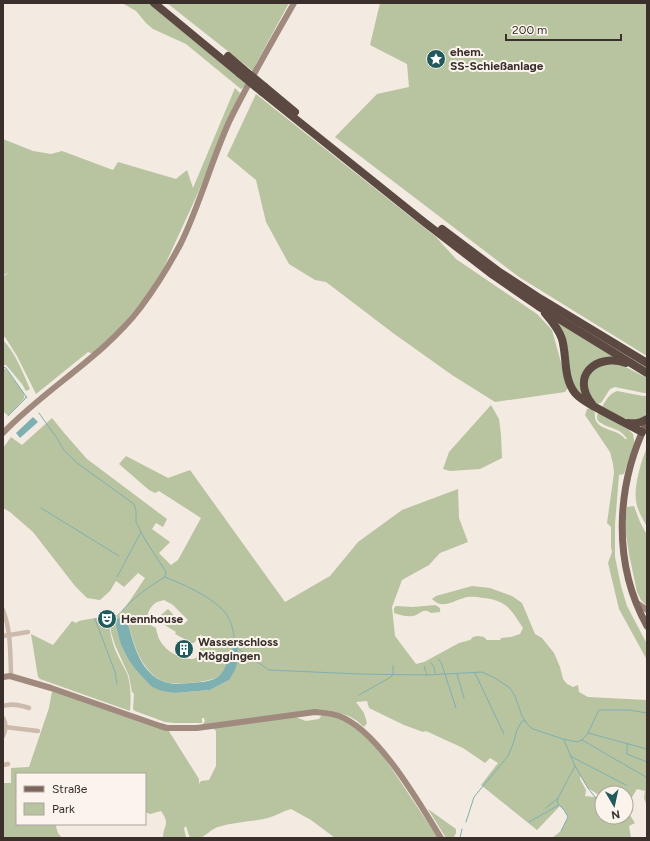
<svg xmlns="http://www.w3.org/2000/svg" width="650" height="841" viewBox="0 0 650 841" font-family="Figtree,sans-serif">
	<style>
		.green { fill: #b8c3a0; fill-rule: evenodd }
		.water { fill: #7fb0b1 }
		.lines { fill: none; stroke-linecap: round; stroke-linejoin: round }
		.stream { stroke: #7fb0b1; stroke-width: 1 }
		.street { stroke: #ccbaac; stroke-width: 4.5 }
		.secondary { stroke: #a0897d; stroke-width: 6 }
		.primary { stroke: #7c665c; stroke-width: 7 }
		.highway { stroke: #5b4942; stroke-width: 8 }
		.highway-bridge { stroke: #5b4942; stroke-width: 8 }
		.labels { text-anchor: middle; stroke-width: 4; stroke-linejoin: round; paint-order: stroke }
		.poi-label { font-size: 12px; font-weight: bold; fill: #3a2f2b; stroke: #faf4ed; text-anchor: start }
	</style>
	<rect width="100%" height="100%" fill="#f3eae1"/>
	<g class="green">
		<polygon points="122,3 149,3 246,84 244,87 241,89 236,85 186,44 153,29 146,23 136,11"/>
		<polygon points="167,3 289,3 257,62 253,71"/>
		<polygon points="380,3 647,3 647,356 519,277 335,137 377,94 409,87 407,64 370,45"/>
		<polygon points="235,88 240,93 197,195 164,267 145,298 117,331 93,354 88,352 36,394 17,356 5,337 3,338 3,276 9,273 3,275 3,139 33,151 51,154 62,151 113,170 118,162 176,179 187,170 193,188"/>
		<polygon points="256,94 436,237 456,259 537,314 552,330 568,388 565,392 495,402 452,375 393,333 326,282 315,280 289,264 266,222 256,180 227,156"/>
		<polygon points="557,322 614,357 588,368 585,399 572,383"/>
		<path d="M3,340C15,352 23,373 30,389L26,391L22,384L6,365H3Z"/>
		<path d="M600,364L622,365L647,378V393H644L615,387L610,389L601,403H599L598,405C590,399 583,385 588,376C590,371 596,367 600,364Z"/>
		<polygon points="3,368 6,369 24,393 24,399 8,416 3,411"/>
		<path d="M617,391L643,396H647V413L642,419L634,421L624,418L602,407C606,400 609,394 617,391Z"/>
		<polygon points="491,405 499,419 501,435 502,458 480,469 450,471 443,469 449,452"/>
		<path d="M591,408L595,413C593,432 617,427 625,439H627C621,428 610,429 601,423C597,421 596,417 598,413L628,429L633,434L634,440V443L624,474L619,475L615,524V557L621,586L627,606L647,644V660L619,609L608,563L612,552L611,547V527L607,523L614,473L613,464L610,452L585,415L587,409Z"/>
		<path d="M52,418L65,434L87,459L167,519L163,527L156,523L152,529L170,542L159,553L171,565L178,560L201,518L159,491L155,493L149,490L119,464L126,456L168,478L190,470L285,602L330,576L358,542L402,510L458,489L459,518L468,542L440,553L429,565L402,580L392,607L395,636L416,664L424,662L459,643L470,640L473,637L478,636L484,637L487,640H500L501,638L511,637L520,634L523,628C511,609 506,600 483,598C477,597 469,596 464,598C452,601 443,610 432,599L436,596L472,586L490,588L512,596L522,603L535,634L542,638L554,653L560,667L563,679L567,684L573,687L578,685L579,692L588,697L647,700V806L644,798L645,791L637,789L626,807V793H602V797L588,788L580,776V779L586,790L585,796L602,798V817H626V809L635,823L629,826L631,838H552L561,831L568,817L564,810L560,806L537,830L481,785L498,763L490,758L485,763L463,748L426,731L423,732L404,725L369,708L367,701L356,702L364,713L367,723L364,727C361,725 358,721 354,719C336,707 313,714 293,716L306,721L319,719L322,715L332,716L349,723L365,735L384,757L438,838H335L311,820L291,809C283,811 276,816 268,818C251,822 234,822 218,827C211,829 205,837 199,838C197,839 193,838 190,838L186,826L184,828L186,838H163C163,825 171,825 161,811L150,814L145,812V774H17V824H57L56,827L58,833L62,838H3V783H11V768L29,767L49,708L52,691L167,728L199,779V784L201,781L209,780L216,766V731L210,725L203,724L205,721L204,718H202V723H174L165,722L135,711L133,709L134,694L132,692L129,676L115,645L111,632L110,621L125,608L145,578L138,573L124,587L116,581L110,591L100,600L87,598L75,586L33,532L10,512L3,508V448L11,437L22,445ZM164,600L173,605L188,620L183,625L168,609L161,615L160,618L161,619L160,622L176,632L175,634L192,643H194L201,634C203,643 200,651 196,658C187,662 169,653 164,646C159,641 157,634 156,628C153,626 149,625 148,622C145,615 151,605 157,602C159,601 162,601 164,600ZM128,623C133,641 138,660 151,673C156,678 163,682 170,683C179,685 212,682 219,676C227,670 229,658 232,649L229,680L210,690L175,693L152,687L135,669L128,659L121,645L120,637L118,631Z"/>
		<path d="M647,448V527C643,519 637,510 636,501C634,487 641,460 647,448Z"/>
		<polygon points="634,506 640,522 647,535 647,606 641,600 637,592 629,554 625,527 627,507"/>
		<path d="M435,605C439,607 441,608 440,612L431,613C423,607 420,615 413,616C407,617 400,615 394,613V608L396,606L413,607Z"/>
		<path d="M94,618H101L104,623L109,622C110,634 113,646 118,656C121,662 125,669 128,676C131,688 131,699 130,711L40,679L38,677L31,634L53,645L72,621L76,623C81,619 88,620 94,618Z"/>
		<polygon points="428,809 456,829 456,833 454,837 455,838 446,838"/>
	</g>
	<g class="water">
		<polygon points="33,417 38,422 20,438 16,433"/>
		<path d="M119,618H125C129,625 130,631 132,638C138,658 147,678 169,683C176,685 184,683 191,683C200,682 214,682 220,675C228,667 228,654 235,645L237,648L239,657L235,670L229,680L210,690L175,693L162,691L152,687L147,682L135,669L128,659L121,645L116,625L117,619Z"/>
	</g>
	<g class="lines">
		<g class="stream">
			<polyline points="3,367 6,368 27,398"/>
			<polyline points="39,413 51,430 57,438 63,449 77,463 134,504 136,511 136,522 141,532 117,577"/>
			<polyline points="8,416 25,399 26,396"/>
			<polyline points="41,508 119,556"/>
			<path d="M165,577C183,584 222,601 229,619C231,622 232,627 233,631C235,637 233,643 237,648L269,670L359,674L427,675L482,672L495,678L510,688L515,696L522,716L528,725L533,729L563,739L577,742L582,740L588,733L599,710H629L647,713"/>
			<path d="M122,611C129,601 154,583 165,577L166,572L146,541L141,532"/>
			<polyline points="95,619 115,672 117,684"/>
			<polyline points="438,659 441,662 456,708"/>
			<polyline points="431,663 434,667 435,673"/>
			<polyline points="424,666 427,675"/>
			<polyline points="475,673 504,734"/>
			<polyline points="457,674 464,698"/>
			<polyline points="359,695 391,677 393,674 393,666"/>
			<polyline points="588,733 647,749"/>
			<polyline points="564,740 575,766 588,788 602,806"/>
			<polyline points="582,740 646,777 647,776"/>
			<polyline points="627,744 627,754 647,762"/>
			<polyline points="570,756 626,785"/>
			<polyline points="560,806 564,810 568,817 561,831"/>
			<polyline points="546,808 558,798 575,766"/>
			<polyline points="466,822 474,797 508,756 513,744 517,730 522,721 525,721"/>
			<polyline points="529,822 559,805 557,802 558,799"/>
			<polyline points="460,838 462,829"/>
		</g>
		<g class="street">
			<path d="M3,610C11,631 10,652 11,673L10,676"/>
			<polyline points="3,636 28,632"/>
			<path d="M3,706C12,703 20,705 29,708"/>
			<path d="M3,718C6,723 6,730 3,736"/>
			<polyline points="5,727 38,731"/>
			<polyline points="3,765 8,764"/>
		</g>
		<g class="secondary">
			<path d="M3,433C46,388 103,357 141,307C155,288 170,264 181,243C200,204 211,162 229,122C249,81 272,42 294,3"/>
			<polyline points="637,603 647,610"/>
			<path d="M3,677L10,676L51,688L160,726L167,728H197L315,712C323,713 331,713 339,716C378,730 419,803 441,838"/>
		</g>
		<path class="primary" d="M647,422C616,485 612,563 647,626"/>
		<g class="highway">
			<polyline points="154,3 240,74"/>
			<polyline points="228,56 243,69"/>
			<polyline points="265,87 295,112"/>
			<polyline points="262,92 424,222 493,275 538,306 647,373"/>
			<polyline points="442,229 498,271 541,299 647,363"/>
			<path d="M545,313C552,321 559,330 562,339C567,356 563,378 575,393C581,400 588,403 595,407C611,416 627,424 642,432"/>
			<path d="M592,404C570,376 596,353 626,363"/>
			<path d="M628,423C635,424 641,423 647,419"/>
		</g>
		<g class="highway-bridge">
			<polyline points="243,69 265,87"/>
			<polyline points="240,74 262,92"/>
		</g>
	</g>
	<defs>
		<symbol id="sight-disc" viewBox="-11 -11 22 22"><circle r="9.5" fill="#205a5c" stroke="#faf4ed"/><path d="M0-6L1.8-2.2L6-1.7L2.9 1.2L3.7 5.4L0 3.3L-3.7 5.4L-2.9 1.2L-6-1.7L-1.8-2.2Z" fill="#fff"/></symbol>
		<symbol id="theatre-disc" viewBox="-11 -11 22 22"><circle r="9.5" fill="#205a5c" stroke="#faf4ed"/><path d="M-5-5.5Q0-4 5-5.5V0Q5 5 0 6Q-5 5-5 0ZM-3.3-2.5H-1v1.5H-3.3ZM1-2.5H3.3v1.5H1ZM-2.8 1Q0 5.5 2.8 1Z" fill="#fff"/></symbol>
		<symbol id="building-disc" viewBox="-11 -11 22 22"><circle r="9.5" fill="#205a5c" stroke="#faf4ed"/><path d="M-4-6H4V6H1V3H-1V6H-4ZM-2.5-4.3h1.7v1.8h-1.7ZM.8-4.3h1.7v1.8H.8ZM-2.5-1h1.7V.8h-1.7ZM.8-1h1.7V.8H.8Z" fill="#fff"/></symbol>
	</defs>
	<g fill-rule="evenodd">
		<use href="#sight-disc" x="425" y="48" width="22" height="22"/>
		<use href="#theatre-disc" x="96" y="608" width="22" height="22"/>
		<use href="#building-disc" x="173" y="638" width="22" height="22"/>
	</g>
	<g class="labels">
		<g class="poi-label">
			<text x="450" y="56">ehem.<tspan x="450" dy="14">SS-Schießanlage</tspan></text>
			<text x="121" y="623">Hennhouse</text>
			<text x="198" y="646">Wasserschloss<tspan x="198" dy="14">Möggingen</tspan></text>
		</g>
	</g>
	<rect width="650" height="841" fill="none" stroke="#3a2f2b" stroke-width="8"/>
	<rect x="16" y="773" width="130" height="52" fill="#faf4ed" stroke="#ada59f"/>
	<rect x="24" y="786" width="20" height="6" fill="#7c665c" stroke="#ada59f"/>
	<text x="52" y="793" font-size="12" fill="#3a2f2b">Straße</text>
	<rect x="24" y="803" width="20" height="12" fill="#b8c3a0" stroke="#ada59f"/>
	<text x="52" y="813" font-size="12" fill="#3a2f2b">Park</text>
	<g transform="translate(614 805) rotate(171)"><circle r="19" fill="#faf4ed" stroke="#ada59f"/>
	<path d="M0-3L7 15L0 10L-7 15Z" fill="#205a5c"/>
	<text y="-6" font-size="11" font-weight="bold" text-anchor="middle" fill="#3a2f2b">N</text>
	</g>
	<path d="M506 34v6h115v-6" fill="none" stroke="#3a2f2b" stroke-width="2"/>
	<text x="512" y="34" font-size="12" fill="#3a2f2b" stroke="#faf4ed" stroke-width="3" paint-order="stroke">200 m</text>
</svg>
